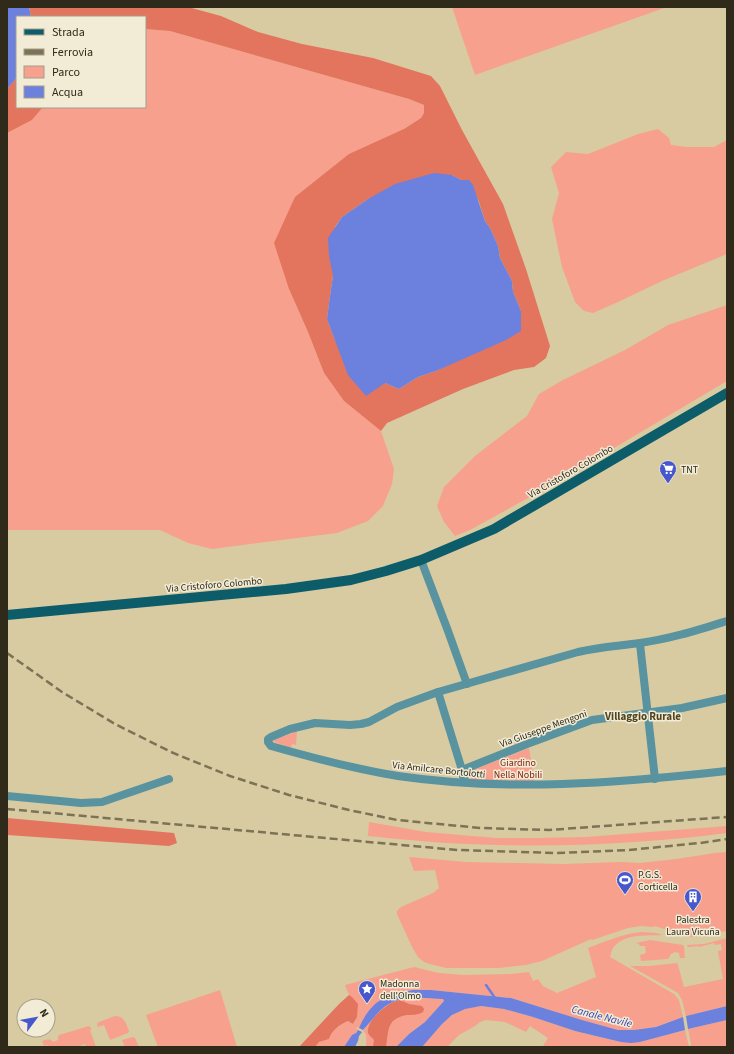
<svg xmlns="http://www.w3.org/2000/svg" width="734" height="1054" viewBox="0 0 734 1054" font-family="'Source Sans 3',sans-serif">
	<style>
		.green { fill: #f7a08e }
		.forest { fill: #e3745e; fill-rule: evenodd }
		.water { fill: #6c80de }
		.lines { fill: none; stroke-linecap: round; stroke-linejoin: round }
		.stream { stroke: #6c80de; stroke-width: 2.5 }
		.minor { stroke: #58939f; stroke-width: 8 }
		.major { stroke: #0c5c6a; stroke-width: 10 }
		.rail { stroke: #7c7357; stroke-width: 2.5; stroke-dasharray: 8 4; stroke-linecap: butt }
		.labels { text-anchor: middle; stroke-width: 3; stroke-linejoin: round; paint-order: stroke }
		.poi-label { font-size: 10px; fill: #302a1a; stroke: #f2ebd6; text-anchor: start }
		.street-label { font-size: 10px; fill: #302a1a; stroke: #f2ebd6 }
		.park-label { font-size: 10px; fill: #811d0a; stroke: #f2ebd6 }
		.neighbourhood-label { font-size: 11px; font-weight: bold; fill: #51451f; stroke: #f2ebd6 }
		.water-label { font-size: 11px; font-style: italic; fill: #3541ae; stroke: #f2ebd6 }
	</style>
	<rect width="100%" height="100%" fill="#d8cba1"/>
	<g class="green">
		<polygon points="452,7 667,7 475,75"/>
		<polygon points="145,29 170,31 409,99 424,105 424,113 421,118 404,129 289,289 308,332 324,373 344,401 381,431 394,469 392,484 383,506 368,521 337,533 212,549 188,543 160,530 7,530 7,133 32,120 43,107 145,107"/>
		<polygon points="658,129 669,138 671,145 687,147 714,147 727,140 727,254 662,281 618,302 593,313 584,311 575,302 562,267 552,219 559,193 551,167 566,152 588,154 638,134"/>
		<polygon points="727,305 727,381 550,486 470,530 455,536 444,522 437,506 444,487 475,456 527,416 539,394 563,380 625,350 668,325"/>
		<polygon points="297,731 296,745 292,744 291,748 274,742 274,740"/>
		<polygon points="529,748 534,781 510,782 471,780 468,772"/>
		<path d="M369,822L426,832L496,838H536L586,837L727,826V833C641,844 554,848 467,844C434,843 401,839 368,836Z"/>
		<polygon points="727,852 727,931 702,936 689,937 655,926 653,927 641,926 628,928 592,940 591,939 542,961 526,965 499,968 446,968 430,964 424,962 418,957 412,947 397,914 397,911 401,907 433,893 439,888 435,870 414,871 409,857 466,862 564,864 621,862 640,863 676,859 715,853"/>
		<path d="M641,932L656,933L663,935C649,936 623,933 613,948C611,951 611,954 610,957L674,994L679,1000L683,1017L656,1027L634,1030H618L582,1020L511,998L431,990H413L394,993L381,999L368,1012L359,1028L357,1027L356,1028L358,1030C354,1036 348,1041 344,1047H315L319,1042L329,1039C332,1030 339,1025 348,1021L353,1024C355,1021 357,1018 357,1014C358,1008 354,998 349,995L345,985L414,967L439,973L463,975L511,974L529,972L533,981L538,979L543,986L557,993L596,977L588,948C606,941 623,934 641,932Z"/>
		<polygon points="727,938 727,1006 686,1016 682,1000 678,993 630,966 649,966 677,963 678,965 684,987 723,979 718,951 722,950 721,944 715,945 714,943 699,947 698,946 688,947 687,945 704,944"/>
		<polygon points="650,940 683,945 684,946 685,958 680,958 679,953 675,952 671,954 668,959 641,961 640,955 646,953 645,946 640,946 639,944 636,943"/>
		<polygon points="220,990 237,1047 158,1047 146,1015"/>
		<path d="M427,998L442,999H443L444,1001L425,1022L409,1034L396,1047H366C366,1041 368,1034 363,1031L375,1016L400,1000Z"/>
		<path d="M481,1006L504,1009L533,1017L575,1031L621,1042H640L685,1030L689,1047H544L543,1046L548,1038L530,1026L526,1032L518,1028L505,1022L486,1020L480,1022L475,1026L459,1035L447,1047H422C434,1033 446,1015 465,1009C470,1007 475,1007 481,1006Z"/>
		<path d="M115,1016C125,1016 126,1024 129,1031L128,1033L110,1040L104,1025L98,1027L97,1024L99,1022Z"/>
		<polygon points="727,1020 727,1047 690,1047 691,1044 688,1029"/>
		<path d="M89,1026L92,1029L90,1030L96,1047H86L85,1044L77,1047H50L47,1045L44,1046L42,1041C46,1040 50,1038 53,1042L58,1040V1037L59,1035Z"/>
		<polygon points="133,1037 135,1038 139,1047 125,1047 122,1040"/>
	</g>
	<g class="forest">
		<path d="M29,7H188L221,16L258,32L302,44L373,58L431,76L440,86L462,130L503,204L526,269L550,346L546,358L534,367L514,370L463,389L387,423L381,431L344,401L324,373L308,332L289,289L274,243L295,197L349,154L404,129L421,118L424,113V105L409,99L170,31L145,29V17H31ZM452,175L461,180H469L479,202L485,221L490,228L498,246L500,258L512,281L513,292L521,311L456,361L436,371L418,377L399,389L385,383L335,340L327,319L329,303L333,276L335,227L342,217L368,199Z"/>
		<polygon points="17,77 17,107 43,107 32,120 7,133 7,88 9,87"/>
		<polygon points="7,818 174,833 177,843 169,846 7,835"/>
		<path d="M349,995L352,997L358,1004L357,1017L353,1024L348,1021C339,1025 332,1030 329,1039L319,1042L315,1047H299L339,1004Z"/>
		<path d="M400,1000L409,1004L422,1006L424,1009L423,1012C418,1015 412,1015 407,1015C386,1019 389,1030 386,1047H373L374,1040C373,1038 369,1036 368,1033C366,1023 381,1009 388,1005C392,1002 396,1001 400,1000Z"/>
	</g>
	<g class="water">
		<polygon points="7,7 29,7 31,17 17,17 17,77 9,87 7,88"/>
		<polygon points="434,173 452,175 461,180 469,180 473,185 485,221 490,228 498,246 500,258 512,281 513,292 521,311 521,331 506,340 436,371 418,377 399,389 385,383 366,396 348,375 327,319 329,303 333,276 329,256 328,238 342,217 368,199 395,184"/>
		<path d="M413,990H431L511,998L582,1020L618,1030H634L656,1027L683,1017L685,1030L640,1042L631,1043L621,1042L575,1031L533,1017L504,1009L481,1006L465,1009L452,1015L442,1024L422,1047H396L409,1034L425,1022L444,1001L443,999H442C425,998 404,995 389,1004C378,1010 371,1022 363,1030L359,1028C371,1001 385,994 413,990Z"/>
		<polygon points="727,1006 727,1020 688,1029 686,1016"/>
		<polygon points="358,1030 362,1032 359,1036 358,1041 355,1047 344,1047 352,1035 356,1033"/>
	</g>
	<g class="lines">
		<polyline class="stream" points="486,985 495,998"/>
		<g class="minor">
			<polyline points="421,560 448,631 467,684"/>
			<path d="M727,621C698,630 670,639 640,643C619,646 599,647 578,652L438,692L397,707L369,722L361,724L350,725L315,723L290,729L271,737L268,739V742L271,746C313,758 355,769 398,776C507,792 618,783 727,771"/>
			<polyline points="640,644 655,779"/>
			<polyline points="438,692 462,770 463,776 466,782"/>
			<polyline points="462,770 527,744 592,720 682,708 727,698"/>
			<polyline points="7,796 81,803 102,802 169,779"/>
		</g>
		<polyline class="major" points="7,615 286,589 351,580 386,571 421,560 494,529 727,393"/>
		<g class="rail">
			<polyline points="7,653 62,692 115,724 171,752 230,776 289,795 349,810 397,820 480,828 549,830 727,817"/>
			<polyline points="7,809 457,850 557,853 629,850 700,843 727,839"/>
		</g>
	</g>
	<defs>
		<symbol id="supermarket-pin" viewBox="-11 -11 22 30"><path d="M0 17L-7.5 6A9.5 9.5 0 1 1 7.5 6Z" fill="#4758cc" stroke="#f2ebd6"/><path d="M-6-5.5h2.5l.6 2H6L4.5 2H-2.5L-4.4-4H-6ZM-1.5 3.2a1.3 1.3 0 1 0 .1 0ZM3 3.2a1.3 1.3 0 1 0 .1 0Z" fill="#fff"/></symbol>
		<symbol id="stadium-pin" viewBox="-11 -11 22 30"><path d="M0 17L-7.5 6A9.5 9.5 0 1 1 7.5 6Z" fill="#4758cc" stroke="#f2ebd6"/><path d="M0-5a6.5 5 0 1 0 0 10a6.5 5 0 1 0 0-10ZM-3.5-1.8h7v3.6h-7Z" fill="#fff"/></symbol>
		<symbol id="building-pin" viewBox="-11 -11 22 30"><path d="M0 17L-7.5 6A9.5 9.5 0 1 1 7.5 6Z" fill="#4758cc" stroke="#f2ebd6"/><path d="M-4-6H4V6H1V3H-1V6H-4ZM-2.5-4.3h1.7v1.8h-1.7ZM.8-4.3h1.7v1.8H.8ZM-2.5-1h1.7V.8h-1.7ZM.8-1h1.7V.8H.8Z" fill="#fff"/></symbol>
		<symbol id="sight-pin" viewBox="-11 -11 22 30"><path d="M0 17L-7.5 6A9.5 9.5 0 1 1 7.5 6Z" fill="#4758cc" stroke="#f2ebd6"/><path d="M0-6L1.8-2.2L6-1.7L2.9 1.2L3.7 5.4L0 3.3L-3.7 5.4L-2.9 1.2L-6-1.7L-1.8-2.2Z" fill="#fff"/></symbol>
	</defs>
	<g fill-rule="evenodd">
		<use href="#supermarket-pin" x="658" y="459" width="20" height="27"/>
		<use href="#stadium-pin" x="615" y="870" width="20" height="27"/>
		<use href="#building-pin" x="683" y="887" width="20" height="27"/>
		<use href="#sight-pin" x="357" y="979" width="20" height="27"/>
	</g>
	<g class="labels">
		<g class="poi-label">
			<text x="681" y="473">TNT</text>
			<text x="638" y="878">P.G.S.<tspan x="638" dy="12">Corticella</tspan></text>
			<text x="693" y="923" text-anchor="middle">Palestra<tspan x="693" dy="12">Laura Vicuña</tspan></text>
			<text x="380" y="987">Madonna<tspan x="380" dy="12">dell'Olmo</tspan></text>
		</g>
		<g class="street-label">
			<text transform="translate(570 471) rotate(-30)" y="4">Via Cristoforo Colombo</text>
			<text transform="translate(214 584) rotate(-5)" y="4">Via Cristoforo Colombo</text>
			<text transform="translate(543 728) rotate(-20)" y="4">Via Giuseppe Mengoni</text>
			<text transform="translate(439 769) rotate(6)" y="4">Via Amilcare Bortolotti</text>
		</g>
		<g class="park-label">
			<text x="518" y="766">Giardino<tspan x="518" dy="12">Nella Nobili</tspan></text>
		</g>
		<g class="neighbourhood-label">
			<text x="643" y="720">Villaggio Rurale</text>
		</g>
		<g class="water-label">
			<text transform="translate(602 1016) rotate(14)" y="4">Canale Navile</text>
		</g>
	</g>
	<rect width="734" height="1054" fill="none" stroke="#302a1a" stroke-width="16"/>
	<rect x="16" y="16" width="130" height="92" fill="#f2ebd6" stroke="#a49e8b"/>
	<rect x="24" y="29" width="20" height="6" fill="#0c5c6a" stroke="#a49e8b"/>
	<text x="52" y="36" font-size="12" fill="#302a1a">Strada</text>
	<rect x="24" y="49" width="20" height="6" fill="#7c7357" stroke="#a49e8b"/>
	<text x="52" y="56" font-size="12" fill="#302a1a">Ferrovia</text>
	<rect x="24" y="66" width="20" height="12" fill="#f7a08e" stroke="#a49e8b"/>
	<text x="52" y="76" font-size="12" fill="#302a1a">Parco</text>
	<rect x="24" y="86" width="20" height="12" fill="#6c80de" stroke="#a49e8b"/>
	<text x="52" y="96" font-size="12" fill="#302a1a">Acqua</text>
	<g transform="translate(36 1018) rotate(58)"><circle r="19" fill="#f2ebd6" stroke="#a49e8b"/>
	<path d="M0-3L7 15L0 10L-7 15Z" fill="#4758cc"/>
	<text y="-6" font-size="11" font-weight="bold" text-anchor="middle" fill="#302a1a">N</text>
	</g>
</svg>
